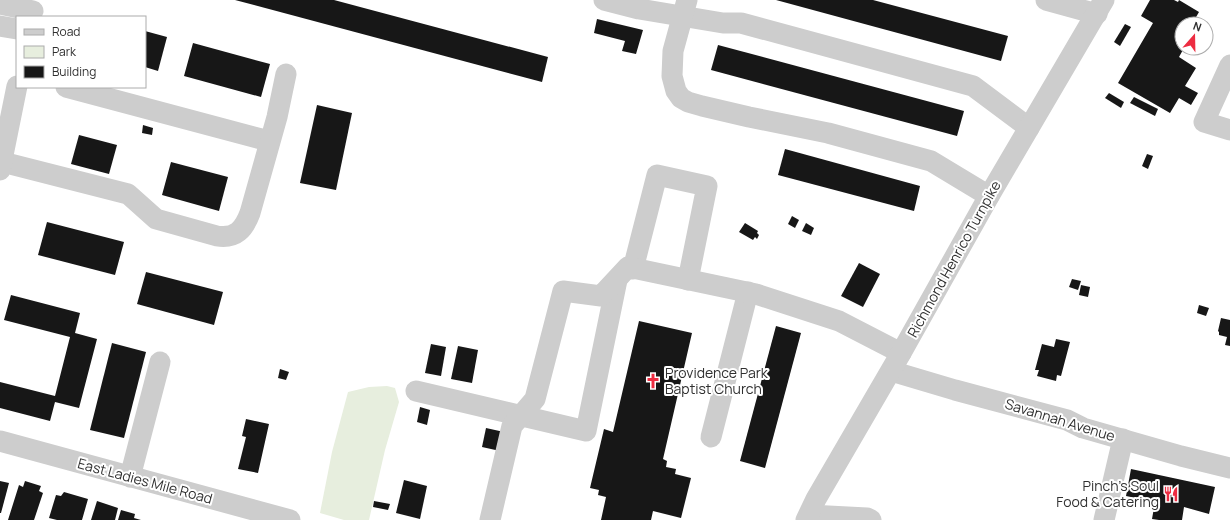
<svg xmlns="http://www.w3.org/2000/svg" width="1230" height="520" viewBox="0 0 1230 520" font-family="Manrope,sans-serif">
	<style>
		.green { fill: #e7eede }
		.building { fill: #171717 }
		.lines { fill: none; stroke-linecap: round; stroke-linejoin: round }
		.minor { stroke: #cdcdcd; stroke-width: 21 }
		.labels { text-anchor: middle; stroke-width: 4; stroke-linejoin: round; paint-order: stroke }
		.street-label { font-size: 14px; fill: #303030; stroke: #fff }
		.poi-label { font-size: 14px; fill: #303030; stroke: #fff; text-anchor: start }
	</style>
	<rect width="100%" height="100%" fill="#fff"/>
	<polygon class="green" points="387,386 395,388 399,402 385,450 369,520 344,520 320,513 332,452 348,392 369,387"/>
	<g class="building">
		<polygon points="235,0 334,0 548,57 542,82"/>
		<polygon points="776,0 873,0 1008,36 1001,61"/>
		<polygon points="1150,0 1174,0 1178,2 1179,0 1199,12 1192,24 1182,24 1182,48 1184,48 1179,57 1196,68 1185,86 1198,93 1191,105 1179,98 1170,113 1118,83 1153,23 1141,16"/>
		<polygon points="597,19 643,30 636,54 622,51 625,41 594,33"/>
		<polygon points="1125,24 1131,27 1120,46 1114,42"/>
		<polygon points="145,31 167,37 158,71 145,67"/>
		<polygon points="193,43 270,64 261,97 184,76"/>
		<polygon points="718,45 964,111 957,136 711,70"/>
		<polygon points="1109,93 1124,102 1121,108 1105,98"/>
		<polygon points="1134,97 1158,109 1155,116 1130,103"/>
		<polygon points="317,105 352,113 336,190 300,183"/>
		<polygon points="143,125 153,128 152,135 142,133"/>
		<polygon points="79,135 117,145 109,174 71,164"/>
		<polygon points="785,149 920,186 914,211 778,175"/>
		<polygon points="1147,154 1153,156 1148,169 1142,166"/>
		<polygon points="171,162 228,177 219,211 162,195"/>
		<polygon points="792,216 799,220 795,228 788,224"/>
		<polygon points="47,222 124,242 115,275 38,255"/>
		<polygon points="745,223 758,231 757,233 759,235 757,239 755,237 753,240 739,232"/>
		<polygon points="806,223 814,228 811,235 802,231"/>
		<polygon points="859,263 880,274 863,307 841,296"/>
		<polygon points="146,272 223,292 214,325 137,304"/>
		<polygon points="1072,279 1081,281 1078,290 1069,287"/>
		<polygon points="1081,285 1090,287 1088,297 1079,295"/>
		<polygon points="11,295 80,313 75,333 97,339 79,408 55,402 50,421 0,408 0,382 55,396 70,337 4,320"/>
		<polygon points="1199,305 1209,308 1206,316 1197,313"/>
		<polygon points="1221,318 1230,320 1230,346 1225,345 1227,337 1219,335 1219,332 1218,331"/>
		<polygon points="639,321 692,333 663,459 667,461 666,467 676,469 675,474 691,478 681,518 653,511 651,520 601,520 606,497 598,495 599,490 590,488 604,429 613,432"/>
		<polygon points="776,326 801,333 765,468 740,461"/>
		<polygon points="1056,339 1070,342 1061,376 1057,375 1056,381 1037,376 1039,370 1035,370 1042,344 1054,347"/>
		<polygon points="112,343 146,352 124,438 90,430"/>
		<polygon points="431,344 446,347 441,376 425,373"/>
		<polygon points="458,346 478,350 472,383 451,379"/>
		<polygon points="280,369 289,372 286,380 278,378"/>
		<polygon points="420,407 430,410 427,425 417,422"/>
		<polygon points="246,419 269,424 258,473 238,469 246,437 242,436"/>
		<polygon points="486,428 504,432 500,451 482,447"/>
		<polygon points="1131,469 1215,487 1209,514 1184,507 1182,520 1159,520 1152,519 1155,502 1126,496"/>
		<polygon points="404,480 427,486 420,519 396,513"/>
		<polygon points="0,481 9,483 1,513 0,513"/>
		<polygon points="25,481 41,486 39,491 43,493 34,520 8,520 19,485 23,487"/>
		<polygon points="64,492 88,499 82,520 57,520 49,518 56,495 61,496"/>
		<polygon points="97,501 118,508 115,520 91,520"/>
		<polygon points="374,501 390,504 388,510 373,507"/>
		<polygon points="121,510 135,514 134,518 141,520 118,520"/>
	</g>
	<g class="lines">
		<g class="minor">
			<polyline points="604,0 639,9 723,23 741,23 973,86 1029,128"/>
			<polyline points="687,0 673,51 672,76 676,91 681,98 688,102 702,106 749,117 828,133 931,161 989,196"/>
			<polyline points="1046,0 1097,14"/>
			<polyline points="0,4 33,11"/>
			<polyline points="0,26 17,29"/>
			<polyline points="1230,65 1204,122 1230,130"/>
			<polyline points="66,87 269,141"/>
			<path d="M2,162L128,194L156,219L217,236C236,239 244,229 250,213L277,117L286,74"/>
			<polyline points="0,170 17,86"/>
			<polyline points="633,269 657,175 707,186 688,280"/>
			<polyline points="891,371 955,390 1067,420 1083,428 1181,456 1230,468"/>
			<polyline points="416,391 586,431 617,280"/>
			<polyline points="711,437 748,292"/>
			<polyline points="0,441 290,520"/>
			<polyline points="130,477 160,362"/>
			<polyline points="809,515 867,518 871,520"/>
			<polyline points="490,520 512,426 535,399 563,291 601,296 628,267 756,294 839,321 901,353"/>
			<polyline points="806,520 816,499 901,353 989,196 1104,0"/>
			<polyline points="1104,520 1123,439"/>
		</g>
	</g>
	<defs>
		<symbol id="church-bare" viewBox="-9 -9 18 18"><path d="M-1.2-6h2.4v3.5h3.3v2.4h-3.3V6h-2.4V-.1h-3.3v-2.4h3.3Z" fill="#ed2c41" stroke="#fff" stroke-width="2.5" paint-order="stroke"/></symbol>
		<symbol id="restaurant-bare" viewBox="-9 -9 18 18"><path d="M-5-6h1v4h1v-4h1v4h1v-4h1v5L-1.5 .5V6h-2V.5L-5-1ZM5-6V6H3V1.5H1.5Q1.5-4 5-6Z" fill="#ed2c41" stroke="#fff" stroke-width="2.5" paint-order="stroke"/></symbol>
	</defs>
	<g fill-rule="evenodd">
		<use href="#church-bare" x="642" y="370" width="22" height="22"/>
		<use href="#restaurant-bare" x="1160" y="483" width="22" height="22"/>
	</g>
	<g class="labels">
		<g class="street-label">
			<text transform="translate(954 259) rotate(-61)" y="5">Richmond Henrico Turnpike</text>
			<text transform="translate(1060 420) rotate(17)" y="5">Savannah Avenue</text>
			<text transform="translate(145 481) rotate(15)" y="5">East Ladies Mile Road</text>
		</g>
		<g class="poi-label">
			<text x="665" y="378">Providence Park<tspan x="665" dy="16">Baptist Church</tspan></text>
			<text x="1159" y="491" text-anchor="end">Pinch's Soul<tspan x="1159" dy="16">Food &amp; Catering</tspan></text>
		</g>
	</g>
	<rect x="16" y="16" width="130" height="72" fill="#ffffff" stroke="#acacac"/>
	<rect x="24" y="29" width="20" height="6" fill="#cdcdcd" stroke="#acacac"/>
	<text x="52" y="36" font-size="12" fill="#303030">Road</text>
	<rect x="24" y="46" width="20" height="12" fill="#e7eede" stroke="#acacac"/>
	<text x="52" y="56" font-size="12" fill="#303030">Park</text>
	<rect x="24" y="66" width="20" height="12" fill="#171717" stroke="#acacac"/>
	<text x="52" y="76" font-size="12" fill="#303030">Building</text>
	<g transform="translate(1194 36) rotate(20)"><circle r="19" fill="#ffffff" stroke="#acacac"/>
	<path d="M0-3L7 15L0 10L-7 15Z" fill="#ed2c41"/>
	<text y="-6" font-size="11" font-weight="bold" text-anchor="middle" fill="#303030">N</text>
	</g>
</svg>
